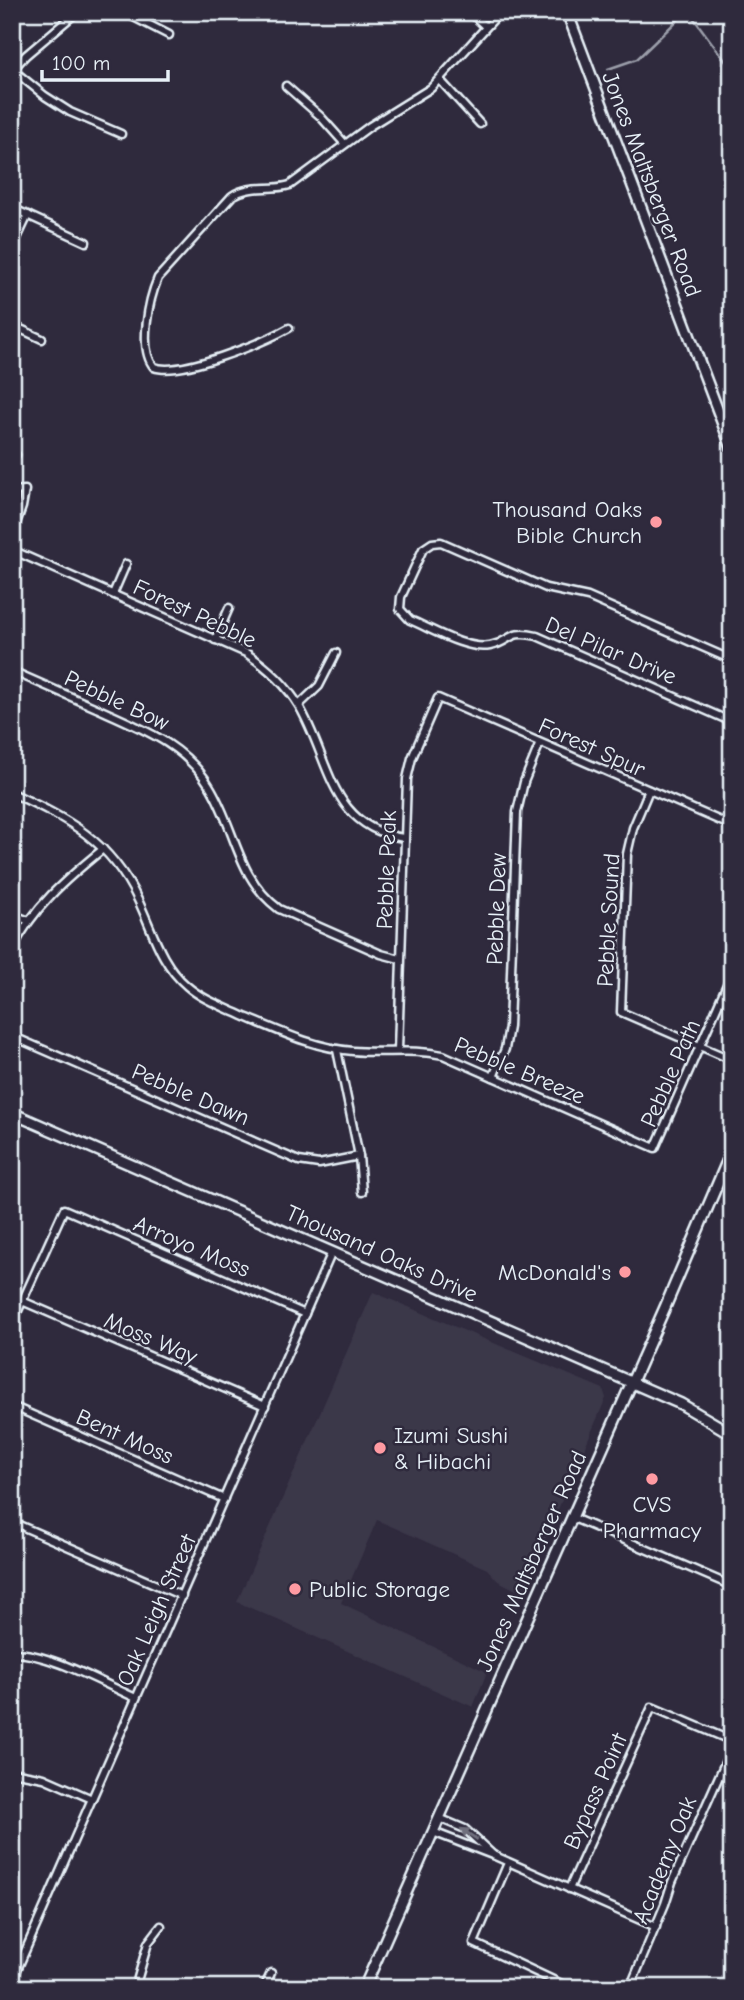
<svg xmlns="http://www.w3.org/2000/svg" width="744" height="2000" viewBox="0 0 744 2000" font-family="'Comic Neue',sans-serif">
	<style>
		.built { fill: #3b3749 }
		.lines { fill: none; stroke-linecap: round; stroke-linejoin: round }
		.stream { stroke: #9c9fab; stroke-width: 2.5 }
		.minor-casing { stroke: #e8f1f8; stroke-width: 11 }
		.secondary-casing { stroke: #e8f1f8; stroke-width: 14 }
		.minor { stroke: #2f2a3d; stroke-width: 6 }
		.secondary { stroke: #2f2a3d; stroke-width: 9 }
		.oneway { fill: #70707e }
		.poi-dot { fill: #ff9aa2; stroke: #2f2a3d; stroke-width: 2.5 }
		.labels { text-anchor: middle; stroke-width: 5; stroke-linejoin: round; paint-order: stroke }
		.street-label { font-size: 23px; fill: #e8f1f8; stroke: #2f2a3d }
		.poi-label { font-size: 23px; fill: #e8f1f8; stroke: #2f2a3d; text-anchor: end }
	</style>
	<rect width="100%" height="100%" fill="#2f2a3d"/>
	<filter id="ink" filterUnits="userSpaceOnUse"><feTurbulence type="fractalNoise" baseFrequency=".0143" numOctaves="2"/><feDisplacementMap in="SourceGraphic" scale="14" xChannelSelector="R" yChannelSelector="G"/><feConvolveMatrix kernelMatrix="1 2 1 2 8 2 1 2 1" color-interpolation-filters="sRGB"/></filter>
	<g filter="url(#ink)">
		<polygon class="built" points="373,1292 603,1389 606,1398 522,1593 498,1581 487,1569 377,1520 341,1603 487,1672 473,1707 237,1602"/>
		<g class="lines">
			<g class="stream">
				<polyline points="689,12 732,70"/>
				<polyline points="608,69 637,59 686,12"/>
			</g>
			<defs>
				<g id="minor">
					<polyline points="124,12 169,35"/>
					<polyline points="470,12 485,26"/>
					<polyline points="12,70 26,55 77,12"/>
					<polyline points="13,70 45,96 70,112 121,134"/>
					<polyline points="440,80 480,124"/>
					<polyline points="286,86 320,116 345,144"/>
					<polyline points="12,208 86,242"/>
					<polyline points="12,249 28,215"/>
					<polyline points="12,325 42,339"/>
					<path d="M289,328C264,342 180,377 154,367C138,349 149,299 158,278L232,196C250,184 270,191 290,185L370,126L431,88L500,12"/>
					<polyline points="12,452 16,455"/>
					<polyline points="12,491 25,490 22,507 12,535"/>
					<path d="M12,550L246,653C267,667 286,684 299,706C331,761 329,827 404,838"/>
					<polyline points="113,594 126,564"/>
					<polyline points="215,640 229,608"/>
					<path d="M732,660L588,597L546,588L441,542L432,543L423,549L401,597L400,609L410,620C432,629 466,650 490,646C512,642 507,629 537,636L732,722"/>
					<path d="M12,671C42,684 71,697 101,710C142,729 184,744 209,785C236,828 236,877 279,909L381,954L400,959"/>
					<polyline points="299,705 319,686 336,653"/>
					<polyline points="649,790 633,828 627,854 621,1012 732,1060"/>
					<path d="M12,793C68,819 110,840 138,900C153,931 160,963 187,986C203,1000 224,1007 243,1016C279,1031 314,1048 353,1051C384,1054 412,1048 443,1055L655,1148L732,973"/>
					<polyline points="12,914 29,921"/>
					<path d="M12,950C33,907 66,879 103,849"/>
					<polyline points="12,1036 299,1161 319,1164 359,1156"/>
					<polyline points="337,1050 359,1156 362,1192"/>
					<polyline points="398,1050 407,779 412,758 438,698 732,826"/>
					<polyline points="493,1077 505,1049 509,1027 517,812 524,782 540,743"/>
					<polyline points="22,1301 265,1406"/>
					<polyline points="12,1324 64,1209 305,1314"/>
					<polyline points="12,1406 224,1499"/>
					<polyline points="571,1517 732,1586"/>
					<polyline points="12,1522 182,1596"/>
					<path d="M12,1653C48,1652 102,1683 136,1698"/>
					<polyline points="12,1772 44,1778 92,1799"/>
					<polyline points="439,1818 465,1829 493,1855"/>
					<polyline points="433,1832 495,1856 656,1927"/>
					<polyline points="508,1863 474,1943 570,1988"/>
					<polyline points="569,1889 652,1707 732,1741"/>
					<polyline points="12,1981 332,1252"/>
					<polyline points="135,1988 148,1943 161,1926"/>
					<polyline points="264,1988 271,1973"/>
					<polyline points="630,1988 665,1904 672,1882 732,1747"/>
					<polyline points="726,1988 732,1976"/>
				</g>
				<g id="secondary">
					<polyline points="567,12 732,448"/>
					<polyline points="12,1113 681,1404 732,1434"/>
					<polyline points="364,1988 666,1305 732,1150"/>
				</g>
			</defs>
			<use href="#minor" class="minor-casing"/>
			<use href="#secondary" class="secondary-casing"/>
			<use href="#minor" class="minor"/>
			<use href="#secondary" class="secondary"/>
		</g>
		<defs><path id="oneway-solid" d="M-6-.8H1V-3.2L6.5 0L1 3.2V.8H-6Z" transform="scale(1.75)"/></defs>
		<use class="oneway" href="#oneway-solid" transform="translate(469 1834) rotate(-146)"/>
	</g>
	<g class="poi-dot">
		<circle cx="656" cy="522" r="7"/>
		<circle cx="625" cy="1272" r="7"/>
		<circle cx="380" cy="1448" r="7"/>
		<circle cx="652" cy="1479" r="7"/>
		<circle cx="295" cy="1589" r="7"/>
	</g>
	<g class="labels">
		<g class="street-label">
			<text transform="translate(652 184) rotate(69)" y="8">Jones Maltsberger Road</text>
			<text transform="translate(195 613) rotate(25)" y="8">Forest Pebble</text>
			<text transform="translate(611 650) rotate(23)" y="8">Del Pilar Drive</text>
			<text transform="translate(117 700) rotate(25)" y="8">Pebble Bow</text>
			<text transform="translate(592 747) rotate(24)" y="8">Forest Spur</text>
			<text transform="translate(386 870) rotate(-88)" y="8">Pebble Peak</text>
			<text transform="translate(496 909) rotate(-88)" y="8">Pebble Dew</text>
			<text transform="translate(608 920) rotate(-87)" y="8">Pebble Sound</text>
			<text transform="translate(520 1070) rotate(23)" y="8">Pebble Breeze</text>
			<text transform="translate(670 1073) rotate(-66)" y="8">Pebble Path</text>
			<text transform="translate(191 1094) rotate(23)" y="8">Pebble Dawn</text>
			<text transform="translate(192 1246) rotate(23)" y="8">Arroyo Moss</text>
			<text transform="translate(382 1253) rotate(24)" y="8">Thousand Oaks Drive</text>
			<text transform="translate(151 1338) rotate(23)" y="8">Moss Way</text>
			<text transform="translate(125 1436) rotate(24)" y="8">Bent Moss</text>
			<text transform="translate(531 1561) rotate(-66)" y="8">Jones Maltsberger Road</text>
			<text transform="translate(156 1610) rotate(-66)" y="8">Oak Leigh Street</text>
			<text transform="translate(595 1791) rotate(-66)" y="8">Bypass Point</text>
			<text transform="translate(664 1860) rotate(-68)" y="8">Academy Oak</text>
		</g>
		<g class="poi-label">
			<text x="642" y="517">Thousand Oaks<tspan x="642" dy="26">Bible Church</tspan></text>
			<text x="611" y="1280">McDonald's</text>
			<text x="394" y="1443" text-anchor="start">Izumi Sushi<tspan x="394" dy="26">&amp; Hibachi</tspan></text>
			<text x="652" y="1512" text-anchor="middle">CVS<tspan x="652" dy="26">Pharmacy</tspan></text>
			<text x="309" y="1597" text-anchor="start">Public Storage</text>
		</g>
	</g>
	<rect width="744" height="2000" fill="none" stroke="#2f2a3d" stroke-width="42"/>
	<rect x="21" y="21" width="702" height="1958" fill="none" stroke="#e8f1f8" stroke-width="2.5" filter="url(#ink)"/>
	<path d="M42 70v10h126v-10" fill="none" stroke="#e8f1f8" stroke-width="3.5"/>
	<text x="52" y="70" font-size="21" fill="#e8f1f8" stroke="#2f2a3d" stroke-width="5" paint-order="stroke">100 m</text>
</svg>
